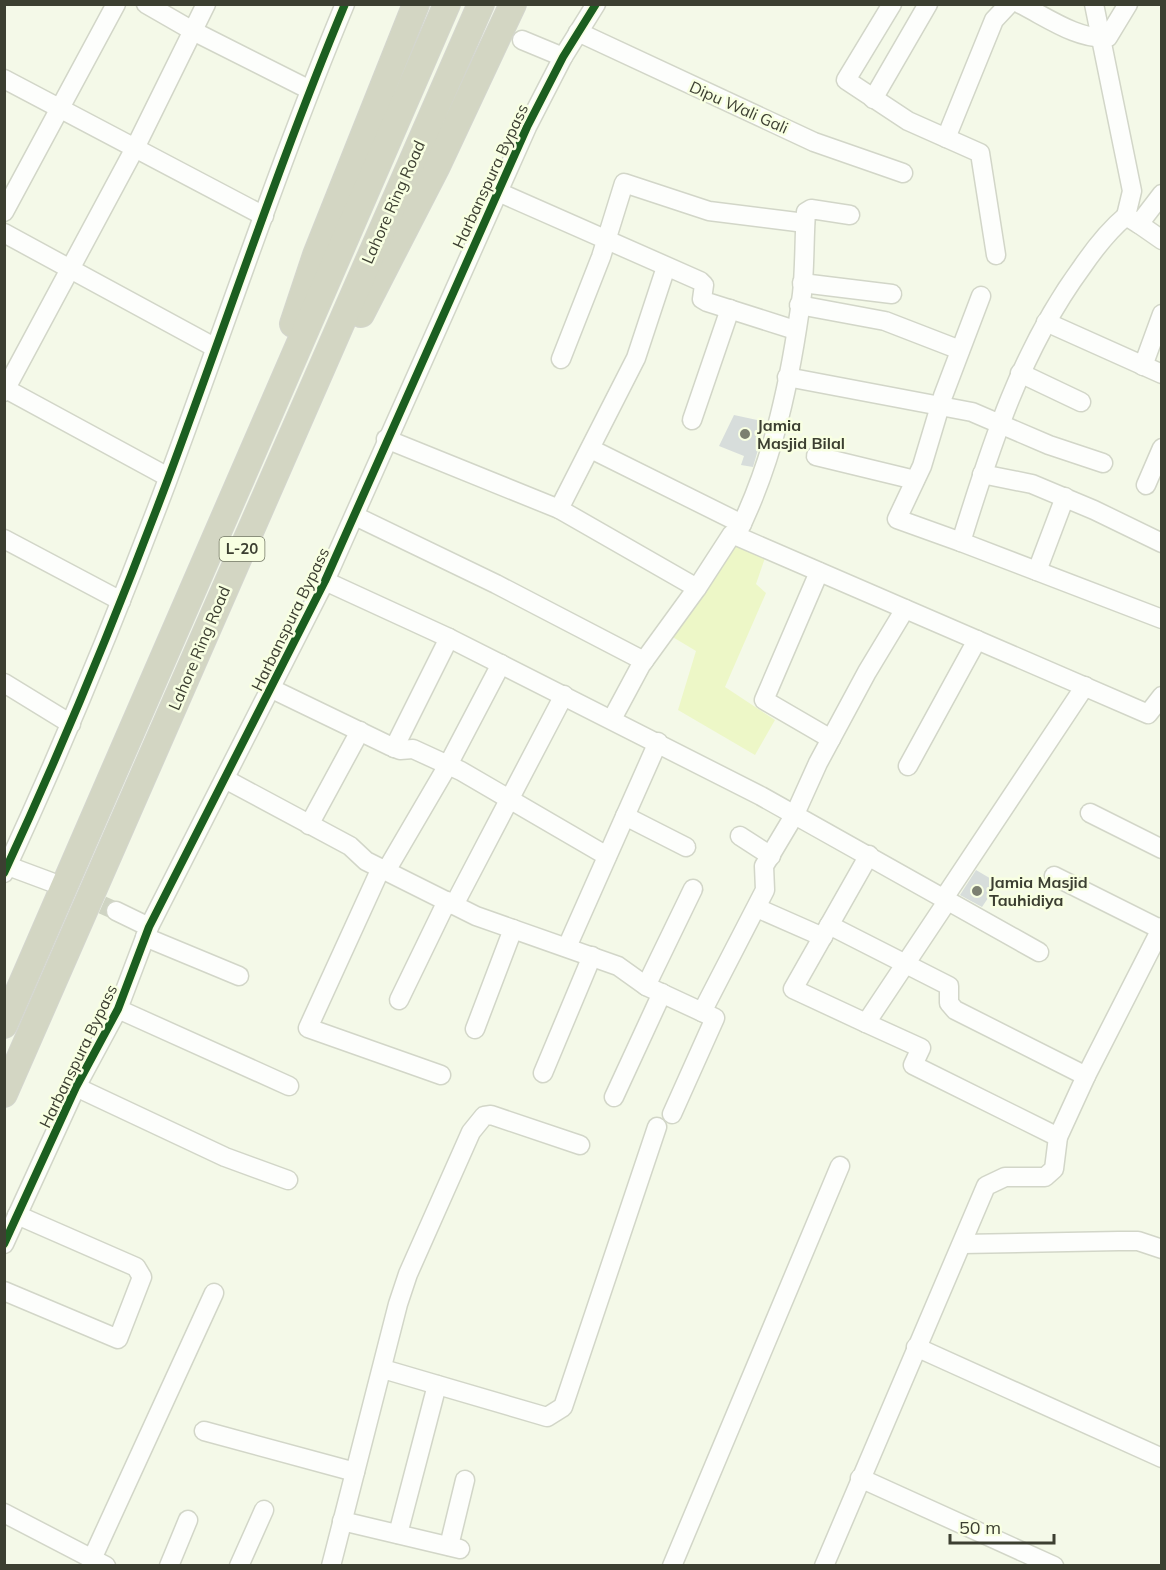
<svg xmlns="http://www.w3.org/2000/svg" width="1166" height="1570" viewBox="0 0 1166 1570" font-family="Mulish,sans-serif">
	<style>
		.green { fill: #edf7c7 }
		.building { fill: #d7dddb }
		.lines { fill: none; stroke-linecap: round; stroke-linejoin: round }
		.minor-tunnel { stroke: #cfd4c3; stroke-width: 18; stroke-dasharray: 18 9; stroke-linecap: butt }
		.minor-casing { stroke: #d2d6c8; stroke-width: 21 }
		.highway-casing { stroke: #d4d6ce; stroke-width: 28 }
		.minor { stroke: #fdfefc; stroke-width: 18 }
		.highway { stroke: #d3d6c3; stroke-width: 26 }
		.cycleway-casing { stroke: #f8ffe2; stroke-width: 11 }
		.cycleway { stroke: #1b5e20; stroke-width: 8 }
		.poi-dot { fill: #7c8071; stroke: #f8ffe2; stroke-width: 2 }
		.labels { text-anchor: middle; stroke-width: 5; stroke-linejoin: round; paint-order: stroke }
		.shield { fill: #f8ffe2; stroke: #747966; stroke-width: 1.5 }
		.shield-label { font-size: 15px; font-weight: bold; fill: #3c3f31 }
		.street-label { font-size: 16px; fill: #3c3f31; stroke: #f8ffe2 }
		.poi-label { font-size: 16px; font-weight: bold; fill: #3c3f31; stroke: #f8ffe2; text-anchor: start }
	</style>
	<rect width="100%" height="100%" fill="#f4f9e8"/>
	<polygon class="green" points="736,543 766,555 756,584 766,593 725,687 775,720 755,755 678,710 696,651 671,636"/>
	<g class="building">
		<polygon points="734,415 766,422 753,467 741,465 744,456 719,446"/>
		<polygon points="976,870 998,883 982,907 960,895"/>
	</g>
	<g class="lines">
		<g class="minor-tunnel">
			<polyline points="441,4 510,34"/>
			<polyline points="53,883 116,911"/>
		</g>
		<defs>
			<g id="minor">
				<polyline points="146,4 193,31 310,90"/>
				<polyline points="892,4 846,80 908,121 980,153 996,255"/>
				<path d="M1020,4C1045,16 1079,41 1108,37L1128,4"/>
				<polyline points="1094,4 1132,191 1126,216 1139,224 1162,194"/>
				<polyline points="578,32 814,142 903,173"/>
				<polyline points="522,40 563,57"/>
				<polyline points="4,79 264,216"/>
				<polyline points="873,99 928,4"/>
				<polyline points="946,138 994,20 1009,4"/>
				<polyline points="496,191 700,281 704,285 702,299 707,302 795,330"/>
				<polyline points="4,212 116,4"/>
				<path d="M1126,216C1108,231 1095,248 1082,267C1021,350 991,445 961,542L1162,619"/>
				<polyline points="1139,224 1162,240"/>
				<polyline points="4,233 214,347"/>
				<polyline points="802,283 892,294"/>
				<polyline points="799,305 885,321 960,350"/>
				<polyline points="1046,322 1162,374"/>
				<polyline points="561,359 601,257 624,183 709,211 805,223"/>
				<polyline points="1143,366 1162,314"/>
				<polyline points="1020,373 1081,402"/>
				<polyline points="787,377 972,412 1049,445 1103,463"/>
				<polyline points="4,388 168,477"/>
				<polyline points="4,392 135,148 206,4"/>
				<polyline points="692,420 730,309"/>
				<polyline points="386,439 559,509 697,588 732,534 1148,714 1162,696"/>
				<polyline points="591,449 742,524"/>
				<polyline points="816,456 915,480"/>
				<polyline points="982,474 1032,484 1094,510 1162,543"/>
				<polyline points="1146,485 1162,448"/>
				<polyline points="559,509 636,358 666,267"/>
				<polyline points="355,516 496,584 644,661"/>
				<path d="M736,536C774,461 791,377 802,294C805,267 804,239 806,212L811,209L850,215"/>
				<polyline points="4,539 121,601"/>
				<polyline points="961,542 897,519 922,466 943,396 981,296"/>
				<polyline points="1037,571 1065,497"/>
				<polyline points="819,572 764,700 831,739"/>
				<polyline points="325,581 449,638 761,796 1039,952"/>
				<polyline points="4,683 71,724"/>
				<polyline points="272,689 390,746 400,750 413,749 461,771 607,856"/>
				<polyline points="612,719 641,665 697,588"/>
				<polyline points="394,748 449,638"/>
				<polyline points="908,766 977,640"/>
				<polyline points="225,779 350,846 366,861 476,916 618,966 646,986 715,1018 672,1114"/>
				<polyline points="1090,813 1162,849"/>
				<polyline points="625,816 686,847"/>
				<polyline points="309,825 360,731"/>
				<polyline points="740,836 771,856"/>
				<polyline points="8,866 51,882"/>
				<polyline points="381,868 308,1028 441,1075"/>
				<polyline points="386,871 448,765 501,664"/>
				<path d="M4,873C64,744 118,612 168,479C227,321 280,160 345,4"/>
				<polyline points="1054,876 1162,930"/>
				<polyline points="944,898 1085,686"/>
				<polyline points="948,900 866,1023 921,1048 913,1065 1058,1137"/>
				<polyline points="454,905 564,695"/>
				<polyline points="757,908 823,937"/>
				<polyline points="116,911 149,927"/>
				<polyline points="829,925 949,986 949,1003 955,1010 1086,1076"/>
				<polyline points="145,937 239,976"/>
				<polyline points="567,947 658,742"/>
				<polyline points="646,986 693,889"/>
				<polyline points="399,1000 447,901"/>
				<polyline points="118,1009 289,1086"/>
				<polyline points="702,1012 765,890 764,866 795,814 818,763 867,672 905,609"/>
				<polyline points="866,1023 793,989 869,855"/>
				<polyline points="475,1029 513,929"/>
				<polyline points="543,1073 592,956"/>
				<polyline points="76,1087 225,1157 288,1180"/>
				<polyline points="614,1097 662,993"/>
				<polyline points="4,1244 76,1087 118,1009 149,927 325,581 527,127 563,57 596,4"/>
				<polyline points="962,1244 1119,1241 1138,1241 1162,1249"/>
				<polyline points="4,1291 118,1339 142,1277 136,1267 17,1215"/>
				<polyline points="916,1347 1162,1458"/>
				<polyline points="383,1369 547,1417 563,1407 657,1127"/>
				<polyline points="204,1431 355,1472"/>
				<polyline points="860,1478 1054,1566"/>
				<polyline points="4,1513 106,1566"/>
				<polyline points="342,1521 460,1549"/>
				<polyline points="398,1534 437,1385"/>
				<polyline points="449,1546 465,1480"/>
				<polyline points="92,1559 214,1293"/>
				<polyline points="169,1566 188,1520"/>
				<polyline points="239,1566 264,1510"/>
				<polyline points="331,1566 398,1304 408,1274 471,1132 484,1116 491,1115 580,1145"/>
				<polyline points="672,1566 840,1166"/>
				<polyline points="824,1566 986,1186 1005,1177 1045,1177 1054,1169 1058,1137 1086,1076 1162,927"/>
			</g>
			<g id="highway">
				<polyline points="361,314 437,166 513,4"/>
				<polyline points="293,324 316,255 416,4"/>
				<polyline points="4,1025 447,4"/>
				<polyline points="4,1094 481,4"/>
			</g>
		</defs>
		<use href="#minor" class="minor-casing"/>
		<use href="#highway" class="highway-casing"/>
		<use href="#minor" class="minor"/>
		<use href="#highway" class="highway"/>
		<defs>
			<g id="cycleway">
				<path d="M4,873C64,744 118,612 168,479C227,321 280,160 345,4"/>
				<polyline points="4,1244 76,1087 118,1009 149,927 325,581 527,127 563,57 596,4"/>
			</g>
		</defs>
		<use href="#cycleway" class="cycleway-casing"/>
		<use href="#cycleway" class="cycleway"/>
	</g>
	<g class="poi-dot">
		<circle cx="745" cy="434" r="6"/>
		<circle cx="977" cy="891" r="6"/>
	</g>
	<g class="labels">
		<rect class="shield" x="219.5" y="537" width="45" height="24" rx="4.5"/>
		<g class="shield-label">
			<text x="242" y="554">L-20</text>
		</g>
		<g class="street-label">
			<text transform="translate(739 107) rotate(24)" y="6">Dipu Wali Gali</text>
			<text transform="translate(490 176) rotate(-65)" y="6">Harbanspura Bypass</text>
			<text transform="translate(393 202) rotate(-66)" y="6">Lahore Ring Road</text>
			<text transform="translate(290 619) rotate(-64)" y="6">Harbanspura Bypass</text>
			<text transform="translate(199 648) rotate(-67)" y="6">Lahore Ring Road</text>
			<text transform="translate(78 1056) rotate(-64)" y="6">Harbanspura Bypass</text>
		</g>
		<g class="poi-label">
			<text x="757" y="431">Jamia<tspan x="757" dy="18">Masjid Bilal</tspan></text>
			<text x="989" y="888">Jamia Masjid<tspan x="989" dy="18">Tauhidiya</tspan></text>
		</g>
	</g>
	<rect width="1166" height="1570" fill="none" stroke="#3c3f31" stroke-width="12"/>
	<path d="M950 1534v9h104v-9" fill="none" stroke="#3c3f31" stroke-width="3"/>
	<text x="959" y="1534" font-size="18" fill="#3c3f31" stroke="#f8ffe2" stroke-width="4.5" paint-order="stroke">50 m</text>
</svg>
